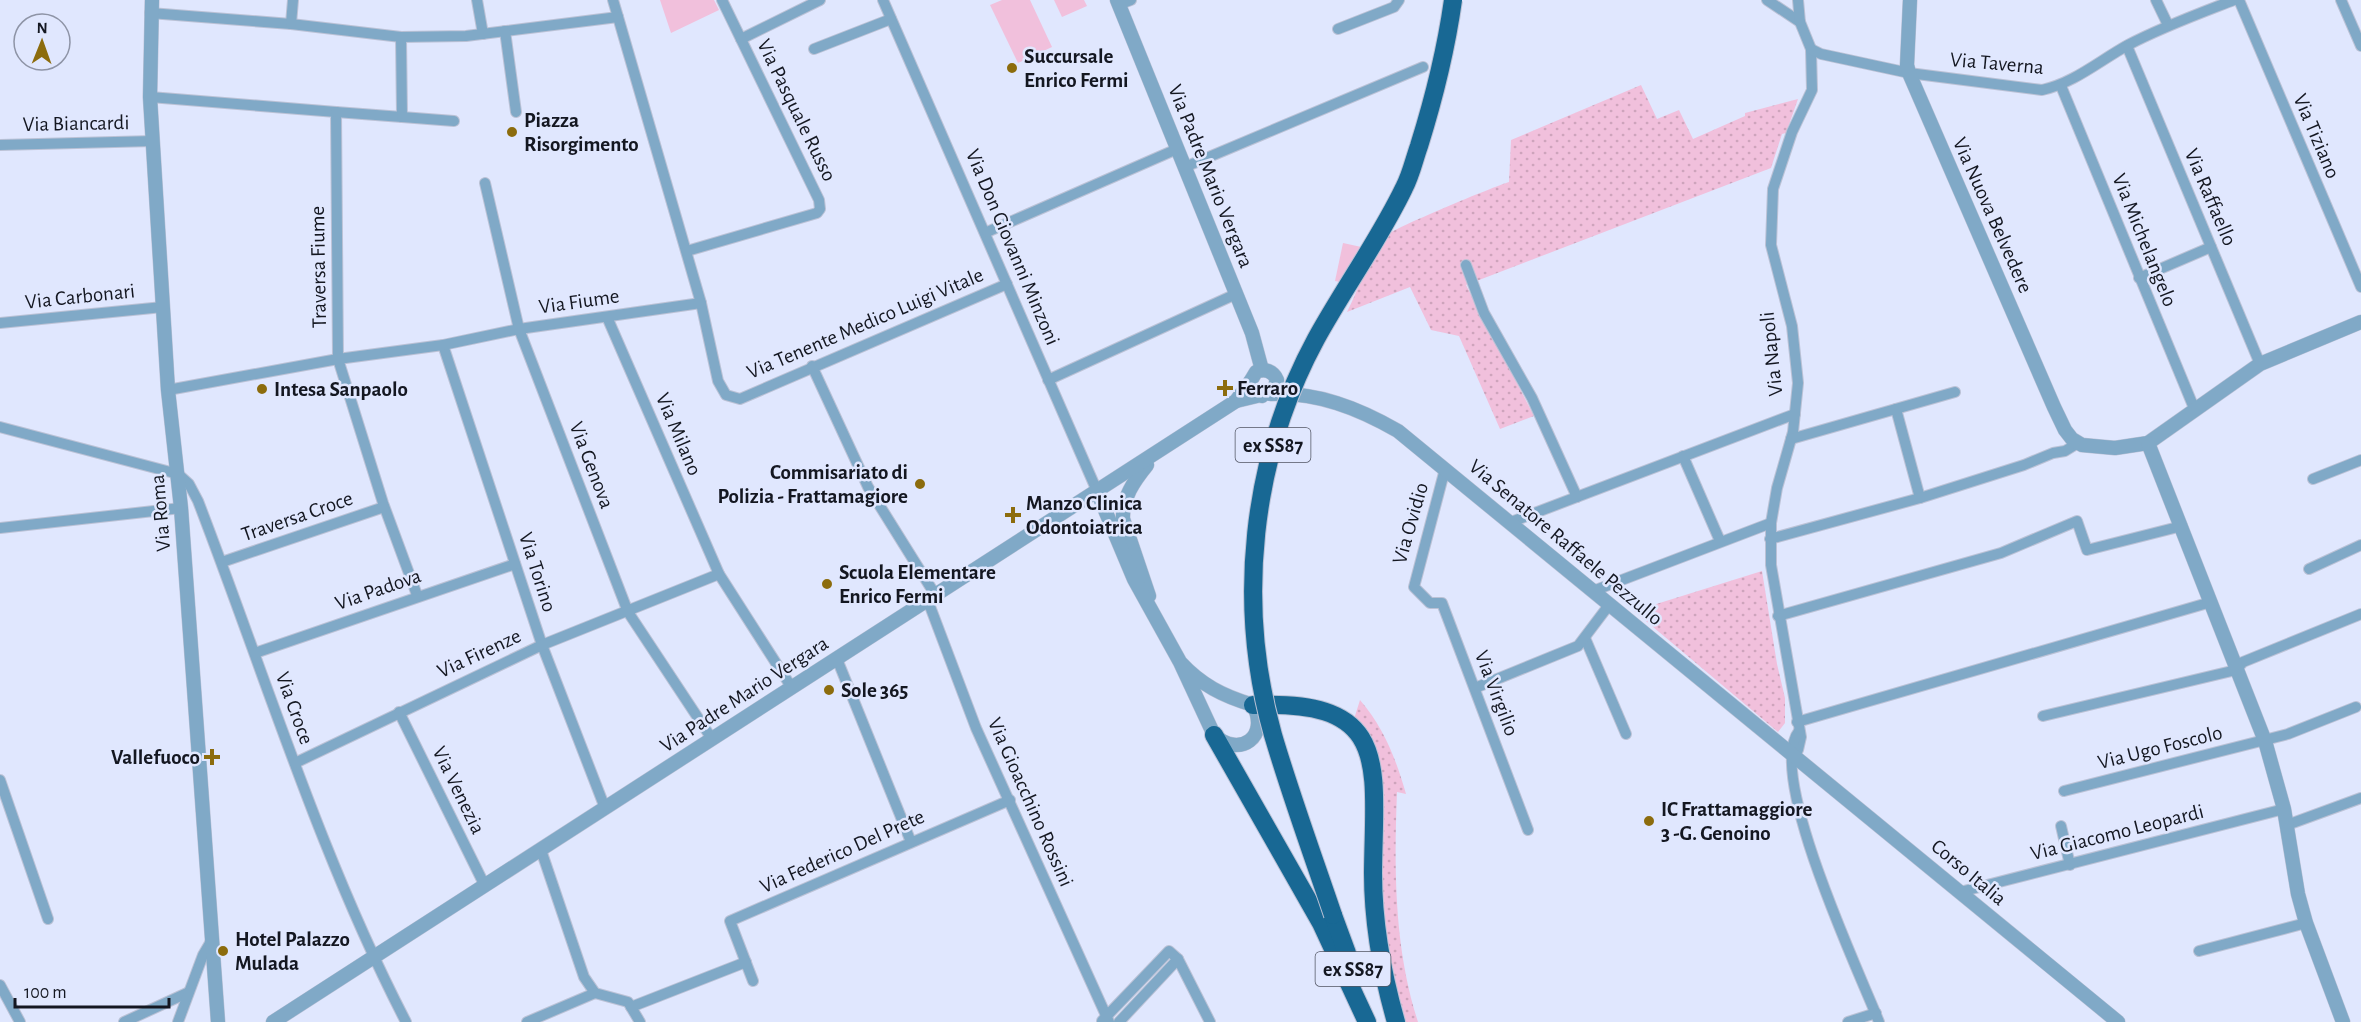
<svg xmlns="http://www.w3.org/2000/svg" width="2361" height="1022" viewBox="0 0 2361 1022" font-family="'Alegreya Sans',sans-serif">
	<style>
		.grass { fill: url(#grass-dots) }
		.pitch { fill: #f1c0dc }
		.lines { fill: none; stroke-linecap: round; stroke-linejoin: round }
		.minor-casing { stroke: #bbc2d6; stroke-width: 12 }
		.tertiary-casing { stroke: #bbc2d6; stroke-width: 15 }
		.trunk-casing { stroke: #bbc2d6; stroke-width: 20 }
		.minor { stroke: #80a9c7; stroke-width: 10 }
		.tertiary { stroke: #80a9c7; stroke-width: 14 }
		.trunk { stroke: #186894; stroke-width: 18 }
		.trunk-bridge-casing { stroke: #bbc2d6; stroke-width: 20; stroke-linecap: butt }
		.trunk-bridge { stroke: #186894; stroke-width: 18 }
		.poi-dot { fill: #8c6c0d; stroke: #e0e7fe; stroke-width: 2 }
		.labels { text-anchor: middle; stroke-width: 5; stroke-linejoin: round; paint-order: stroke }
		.shield { fill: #e0e7fe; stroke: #515563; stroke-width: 1.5 }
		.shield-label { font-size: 20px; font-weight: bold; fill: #141721 }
		.poi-label { font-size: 21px; font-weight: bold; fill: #141721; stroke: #e0e7fe; text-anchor: start }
		.street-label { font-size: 21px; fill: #141721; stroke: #e0e7fe }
	</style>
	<defs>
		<pattern id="grass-dots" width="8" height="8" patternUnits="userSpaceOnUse" patternTransform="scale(1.5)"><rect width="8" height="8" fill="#f1c0dc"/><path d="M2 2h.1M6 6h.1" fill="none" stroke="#cea4bc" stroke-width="1.8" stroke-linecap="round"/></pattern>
	</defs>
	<rect width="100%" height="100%" fill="#e0e7fe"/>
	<g class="grass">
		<path d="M1641,85L1657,119L1679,110L1693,139L1745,116V113L1798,99L1786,133L1782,134L1771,168L1466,285L1534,416L1500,429L1459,336L1431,330L1410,287L1347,312C1360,286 1368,259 1387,235C1392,229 1495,186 1509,182L1511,140Z"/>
		<polygon points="1762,571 1777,664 1785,698 1785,723 1778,732 1634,611"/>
		<path d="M1360,700C1384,728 1396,759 1406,794L1397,792C1394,869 1394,948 1418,1022H1402L1394,1001L1379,881L1382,790L1354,719Z"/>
	</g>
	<g class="pitch">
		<polygon points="660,0 714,0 719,10 671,33"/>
		<polygon points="1002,0 1030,0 1052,47 1018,63 990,5"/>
		<polygon points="1054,0 1084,0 1087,6 1062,17"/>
		<polygon points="1343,243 1366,248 1358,286 1335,281"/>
	</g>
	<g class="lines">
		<defs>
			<g id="minor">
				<polyline points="477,0 483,34"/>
				<polyline points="883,0 1097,491"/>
				<polyline points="1767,0 1800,22 1811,49 1812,90 1792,132 1773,189 1771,245 1792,326 1798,383 1793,432 1777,488 1771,523 1771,565 1801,737 1798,750 1792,754"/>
				<polyline points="1798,0 1800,22"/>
				<polyline points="2156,0 2168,25"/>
				<polyline points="2239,0 2361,287"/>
				<polyline points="2341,0 2361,46"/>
				<polyline points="1118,5 1131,0"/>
				<polyline points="150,13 291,24 401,37 466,36 618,17 613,0"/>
				<polyline points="618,17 701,303 718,381 726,395 740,399 1007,284"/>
				<polyline points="291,24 293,0"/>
				<polyline points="1338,29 1394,7 1399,0"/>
				<polyline points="505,31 516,112"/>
				<polyline points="741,39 820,0"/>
				<polyline points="2127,46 2260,364"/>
				<polyline points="814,49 891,19"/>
				<path d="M1811,49L1821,54L1909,73L2042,90C2074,83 2099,61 2128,45C2162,27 2198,14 2234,0"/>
				<polyline points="2061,86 2194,408"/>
				<polyline points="150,97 336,112 338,359 383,503 417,595"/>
				<polyline points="336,112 402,117 401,37"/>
				<polyline points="402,117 454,121"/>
				<polyline points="0,145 153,141"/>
				<polyline points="1185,167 1423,67"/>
				<polyline points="485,183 519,329 628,612 712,739"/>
				<polyline points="987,232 1177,149"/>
				<polyline points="687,251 817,213 820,209 819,200 722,0"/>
				<polyline points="1466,265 1484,313 1532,398 1577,497"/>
				<polyline points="2139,278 2211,247"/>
				<polyline points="607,317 719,574 792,688"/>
				<polyline points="0,323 163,307"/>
				<polyline points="443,345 542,645 605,808"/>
				<polyline points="812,366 868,487 936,596"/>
				<polyline points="1048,380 1236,294"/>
				<polyline points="168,390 338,359 443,345 519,329 701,303"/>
				<polyline points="1896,409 1920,498"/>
				<path d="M0,427L178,474L189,484L198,501C265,675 320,856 406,1022"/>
				<polyline points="1791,439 1955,392"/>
				<polyline points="1683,456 1720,541"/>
				<polyline points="1445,469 1414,587 1430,603 1442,603 1528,830"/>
				<polyline points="2313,479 2361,460"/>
				<polyline points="1511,522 1795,414"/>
				<polyline points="0,528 181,508"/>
				<polyline points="1770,539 1920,498 2024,465 2053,453 2065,451 2078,443"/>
				<polyline points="222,562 384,507"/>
				<polyline points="2309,569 2361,545"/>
				<polyline points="1593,591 1771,523"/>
				<polyline points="928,601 976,728 1109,1022"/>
				<polyline points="1778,616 2001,553 2077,521 2087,550 2182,526"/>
				<polyline points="1585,638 1626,734"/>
				<polyline points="255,653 515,564"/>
				<polyline points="837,659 911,842"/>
				<polyline points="1475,688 1578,646 1609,605"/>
				<polyline points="399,712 485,886"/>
				<polyline points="2043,716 2236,670 2243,662 2361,614"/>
				<polyline points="1797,722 2211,602"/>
				<path d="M1799,731C1765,773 1859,971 1879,1022"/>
				<polyline points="295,763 542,645 719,574"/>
				<polyline points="0,780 48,919"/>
				<polyline points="2064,791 2288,734 2356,707"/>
				<polyline points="2287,825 2361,798"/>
				<polyline points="2061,826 2070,865"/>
				<polyline points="541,850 584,977 595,993 628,1002 640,1022"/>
				<polyline points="1960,892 2284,809"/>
				<polyline points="2199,951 2306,923"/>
				<polyline points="753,981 730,921 1010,800"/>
				<polyline points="0,985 20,1022"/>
				<polyline points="631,1007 746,962"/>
				<polyline points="1102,1021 1169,951 1178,959 1210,1022"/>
				<polyline points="124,1022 187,993"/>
				<polyline points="178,1022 203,955 213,938"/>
				<polyline points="527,1022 595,993"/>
				<polyline points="1119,1022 1178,959"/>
				<polyline points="1848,1022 1876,1013"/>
			</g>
			<g id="tertiary">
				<polyline points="152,0 150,97 168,390 181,508 218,1022"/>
				<polyline points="1117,0 1252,333 1262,370"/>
				<polyline points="1910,0 1907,65 1909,73 2054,407 2065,430 2072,439 2082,445 2115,448 2148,443 2260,364 2361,322"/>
				<path d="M1271,394C1317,392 1358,408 1398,431L2118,1022"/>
				<path d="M1236,401L1273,392L1277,380C1273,371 1265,368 1256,372L1250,382L1252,390L1262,396"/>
				<polyline points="2148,443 2265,741 2284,809 2298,894 2306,923 2343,1022"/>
				<path d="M1147,465C1134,481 1122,498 1123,519L1149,596"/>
				<path d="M1097,491L1134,579L1180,662L1214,735C1240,759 1270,736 1253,705C1223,696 1201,685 1180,662"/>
				<polyline points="273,1022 1236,401 1250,382"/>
			</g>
			<g id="trunk">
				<path d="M1253,705C1392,699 1374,765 1373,873C1373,924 1382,973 1396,1022"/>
				<polyline points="1214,735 1321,923 1367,1022"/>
				<polyline points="1333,915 1347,953"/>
			</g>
		</defs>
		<use href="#minor" class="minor-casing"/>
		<use href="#tertiary" class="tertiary-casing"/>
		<use href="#trunk" class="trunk-casing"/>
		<use href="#minor" class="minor"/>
		<use href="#tertiary" class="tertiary"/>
		<use href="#trunk" class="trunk"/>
		<defs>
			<path id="trunk-bridge" d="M1333,915C1313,856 1291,796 1273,735C1236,604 1251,459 1316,339C1344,288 1379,240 1404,188C1411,175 1414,160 1419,146C1434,98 1446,50 1453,0"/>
		</defs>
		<use href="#trunk-bridge" class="trunk-bridge-casing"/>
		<use href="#trunk-bridge" class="trunk-bridge"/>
	</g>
	<g class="poi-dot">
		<circle cx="1012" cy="68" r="6"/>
		<circle cx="512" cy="132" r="6"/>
		<path d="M1222 379h6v6h6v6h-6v6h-6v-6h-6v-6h6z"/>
		<circle cx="262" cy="389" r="6"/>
		<circle cx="920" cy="484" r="6"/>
		<path d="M1010 506h6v6h6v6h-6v6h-6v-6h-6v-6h6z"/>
		<circle cx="827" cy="584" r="6"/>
		<circle cx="829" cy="690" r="6"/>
		<path d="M209 748h6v6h6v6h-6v6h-6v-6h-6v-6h6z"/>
		<circle cx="1649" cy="821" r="6"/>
		<circle cx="223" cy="951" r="6"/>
	</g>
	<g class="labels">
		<g class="shield">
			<rect x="1235.5" y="428" width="75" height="34" rx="4.5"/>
			<rect x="1315.5" y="952" width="75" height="34" rx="4.5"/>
		</g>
		<g class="shield-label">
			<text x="1273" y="452">ex SS87</text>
			<text x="1353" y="976">ex SS87</text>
		</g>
		<g class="poi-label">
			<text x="1024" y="63">Succursale<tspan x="1024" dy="24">Enrico Fermi</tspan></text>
			<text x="524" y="127">Piazza<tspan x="524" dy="24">Risorgimento</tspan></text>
			<text x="1237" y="395">Ferraro</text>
			<text x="274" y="396">Intesa Sanpaolo</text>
			<text x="908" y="479" text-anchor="end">Commisariato di<tspan x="908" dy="24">Polizia - Frattamagiore</tspan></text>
			<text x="1026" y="510">Manzo Clinica<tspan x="1026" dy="24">Odontoiatrica</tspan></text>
			<text x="839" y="579">Scuola Elementare<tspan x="839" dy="24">Enrico Fermi</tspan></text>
			<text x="841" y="697">Sole 365</text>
			<text x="200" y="764" text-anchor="end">Vallefuoco</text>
			<text x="1661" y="816">IC Frattamaggiore<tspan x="1661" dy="24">3 -G. Genoino</tspan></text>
			<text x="235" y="946">Hotel Palazzo<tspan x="235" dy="24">Mulada</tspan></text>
		</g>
		<g class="street-label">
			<text transform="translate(1997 63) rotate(5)" y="7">Via Taverna</text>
			<text transform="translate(797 110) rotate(64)" y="7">Via Pasquale Russo</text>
			<text transform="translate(76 123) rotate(-1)" y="7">Via Biancardi</text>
			<text transform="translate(2317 136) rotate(67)" y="7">Via Tiziano</text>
			<text transform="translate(1211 176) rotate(68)" y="7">Via Padre Mario Vergara</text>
			<text transform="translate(2211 197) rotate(67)" y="7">Via Raffaello</text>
			<text transform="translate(1993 215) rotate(66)" y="7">Via Nuova Belvedere</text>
			<text transform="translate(2145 240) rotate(68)" y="7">Via Michelangelo</text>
			<text transform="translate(1013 247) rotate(67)" y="7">Via Don Giovanni Minzoni</text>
			<text transform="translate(318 267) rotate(-91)" y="7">Traversa Fiume</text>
			<text transform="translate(80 296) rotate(-6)" y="7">Via Carbonari</text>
			<text transform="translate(579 301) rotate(-8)" y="7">Via Fiume</text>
			<text transform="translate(865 323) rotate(-23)" y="7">Via Tenente Medico Luigi Vitale</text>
			<text transform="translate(1771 354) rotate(-96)" y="7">Via Napoli</text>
			<text transform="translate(679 434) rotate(67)" y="7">Via Milano</text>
			<text transform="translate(592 465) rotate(69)" y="7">Via Genova</text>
			<text transform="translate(160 513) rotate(-95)" y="7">Via Roma</text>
			<text transform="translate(297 516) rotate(-19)" y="7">Traversa Croce</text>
			<text transform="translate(1410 523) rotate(-74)" y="7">Via Ovidio</text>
			<text transform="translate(1566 542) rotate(40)" y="7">Via Senatore Raffaele Pezzullo</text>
			<text transform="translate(538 572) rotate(72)" y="7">Via Torino</text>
			<text transform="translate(378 589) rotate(-19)" y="7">Via Padova</text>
			<text transform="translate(479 653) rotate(-25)" y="7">Via Firenze</text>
			<text transform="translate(1497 693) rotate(69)" y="7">Via Virgilio</text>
			<text transform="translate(744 694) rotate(-33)" y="7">Via Padre Mario Vergara</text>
			<text transform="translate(295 708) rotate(70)" y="7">Via Croce</text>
			<text transform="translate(2160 747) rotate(-14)" y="7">Via Ugo Foscolo</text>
			<text transform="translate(459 790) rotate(64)" y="7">Via Venezia</text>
			<text transform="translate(1031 802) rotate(66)" y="7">Via Gioacchino Rossini</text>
			<text transform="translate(2117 832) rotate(-14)" y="7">Via Giacomo Leopardi</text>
			<text transform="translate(842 851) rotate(-24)" y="7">Via Federico Del Prete</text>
			<text transform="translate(1969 872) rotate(40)" y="7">Corso Italia</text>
		</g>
	</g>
	<g transform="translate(42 42) rotate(1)"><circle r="28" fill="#e0e7fe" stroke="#8e94a6" stroke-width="1.5"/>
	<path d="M0-4.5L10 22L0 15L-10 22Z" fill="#8c6c0d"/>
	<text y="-9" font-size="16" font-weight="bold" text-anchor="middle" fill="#141721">N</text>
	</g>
	<path d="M15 998v9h154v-9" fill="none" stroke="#141721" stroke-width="3"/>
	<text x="24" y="998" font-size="18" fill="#141721" stroke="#e0e7fe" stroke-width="4.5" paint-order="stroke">100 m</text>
</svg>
